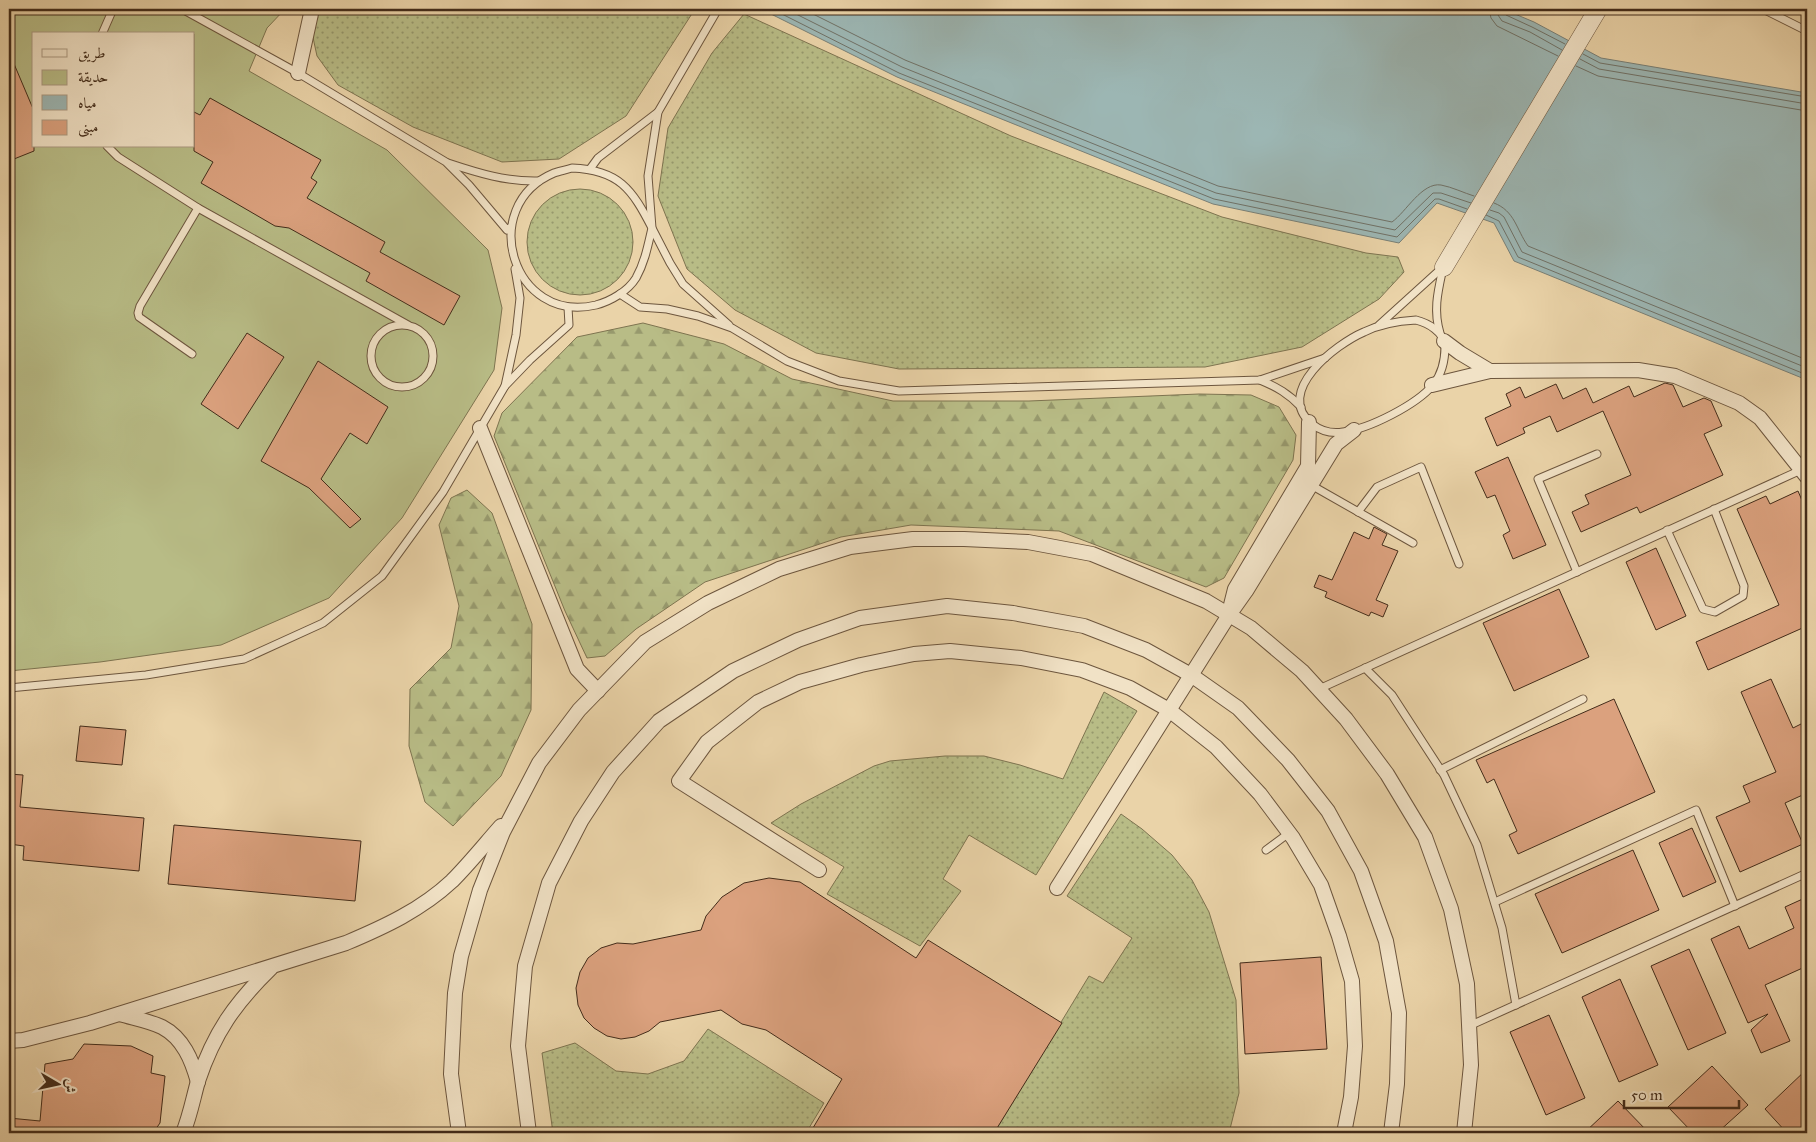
<svg xmlns="http://www.w3.org/2000/svg" width="1816" height="1142" viewBox="0 0 1816 1142" font-family="'IM FELL Great Primer',Amiri,serif">
	<style>
		.grass { fill: url(#grass-dots); stroke: #7e7450 }
		.forest { fill: url(#forest-firs); stroke: #7e7450 }
		.park { fill: #b8bc86; stroke: #7e7450; fill-rule: evenodd }
		.water { fill: #9cb6b3; stroke: #787f76 }
		.lines { fill: none; stroke-linecap: round; stroke-linejoin: round }
		.shore { stroke: #707166; stroke-width: 1 }
		.building { fill: #dba17e; stroke: #432c1a }
		.service-casing { stroke: #6d563e; stroke-width: 9 }
		.minor-casing { stroke: #6d563e; stroke-width: 16 }
		.tertiary-casing { stroke: #6d563e; stroke-width: 19 }
		.service { stroke: #f1e2c6; stroke-width: 7 }
		.minor { stroke: #f1e2c6; stroke-width: 14 }
		.tertiary { stroke: #f1e2c6; stroke-width: 18 }
	</style>
	<defs>
		<pattern id="grass-dots" width="8" height="8" patternUnits="userSpaceOnUse" patternTransform="scale(1.25)"><rect width="8" height="8" fill="#b8bc86"/><path d="M2 2h.1M6 6h.1" fill="none" stroke="#97996d" stroke-width="1.8" stroke-linecap="round"/></pattern>
		<pattern id="forest-firs" width="22" height="20" patternUnits="userSpaceOnUse" patternTransform="scale(1.25)"><rect width="22" height="20" fill="#b8bc86"/><path d="M5 1l3.5 6h-7zM16 11l3.5 6h-7z" fill="#97996d"/></pattern>
	</defs>
	<rect width="100%" height="100%" fill="#ead3a8"/>
	<filter id="stains"><feTurbulence type="fractalNoise" baseFrequency=".004" numOctaves="4"/><feColorMatrix values="0 0 0 0 .2 0 0 0 0 .09 0 0 0 0 .02 0 0 0 .5 -.17"/></filter>
	<radialGradient id="worn" r=".72"><stop offset=".6" stop-color="#630" stop-opacity="0"/><stop offset="1" stop-color="#630" stop-opacity=".3"/></radialGradient>
	<g class="grass">
		<polygon points="313,9 695,9 626,116 559,159 502,162 413,127 338,85 317,56 309,19"/>
		<polygon points="744,14 1011,136 1222,217 1366,253 1398,257 1404,272 1379,299 1302,347 1205,367 899,369 816,353 735,310 687,269 658,196 668,128 712,53"/>
		<circle cx="580" cy="242" r="53"/>
		<polygon points="1104,692 1137,711 1036,875 969,835 943,879 961,891 920,946 827,894 844,867 771,823 801,804 874,766 890,761 945,756 984,756 1020,765 1063,779"/>
		<polygon points="1121,814 1142,829 1172,855 1192,880 1209,912 1236,1000 1239,1093 1229,1133 994,1133 1089,976 1103,983 1132,938 1067,896"/>
		<polygon points="708,1029 824,1103 806,1133 553,1133 542,1053 575,1043 616,1071 648,1074 684,1061"/>
	</g>
	<g class="forest">
		<polygon points="643,323 724,344 792,379 893,401 1029,401 1199,394 1251,395 1279,407 1296,435 1293,460 1224,578 1206,587 1059,531 911,525 841,537 705,582 636,629 605,656 587,658 565,611 494,436 502,413 577,337"/>
		<polygon points="467,490 492,513 532,624 531,710 501,776 453,826 425,802 409,746 410,689 451,648 459,606 439,525 451,498"/>
	</g>
	<path class="park" d="M9,9H285L267,28L249,71L387,150L488,250L502,308L494,370L402,518L329,598L221,645L100,662L9,671ZM34,34H194V146H34Z"/>
	<polygon class="water" points="761,9 1503,9 1534,22 1601,58 1807,93 1807,380 1514,261 1494,223 1437,203 1399,243 1213,204 897,77"/>
	<g class="lines">
		<g class="shore">
			<polyline points="772,9 899,73 1214,199 1397,237 1435,199 1439,199 1467,209"/>
			<polyline points="786,9 902,67 1216,193 1395,230 1433,193 1441,193 1471,203"/>
			<path d="M803,9L905,60L1218,186L1392,222C1406,212 1422,182 1441,185C1452,187 1464,193 1474,196"/>
			<polyline points="1489,9 1491,18 1497,26 1558,56"/>
			<polyline points="1496,9 1498,15 1502,21 1530,32 1562,50"/>
			<polyline points="1503,9 1506,15 1532,27 1565,44"/>
			<polyline points="1583,54 1600,63 1807,97"/>
			<polyline points="1580,59 1599,69 1807,104"/>
			<polyline points="1576,66 1598,76 1807,111"/>
			<path d="M1494,203C1515,211 1516,229 1528,246L1807,360"/>
			<polyline points="1490,210 1499,213 1504,217 1522,252 1807,368"/>
			<polyline points="1486,215 1499,221 1518,257 1807,375"/>
		</g>
	</g>
	<g class="building">
		<polygon points="9,52 34,111 34,151 9,161"/>
		<polygon points="210,98 321,160 311,178 317,182 307,198 385,242 380,252 460,296 444,325 366,281 370,273 289,228 275,226 201,183 213,162 194,151 194,112 200,115"/>
		<polygon points="247,333 284,357 238,429 201,404"/>
		<polygon points="318,361 388,407 367,444 350,433 321,479 361,519 350,528 309,488 261,461"/>
		<polygon points="1665,383 1673,385 1683,407 1704,398 1711,401 1722,426 1704,434 1723,475 1640,513 1637,507 1581,532 1572,512 1589,504 1585,495 1631,475 1603,411 1557,432 1550,416 1523,428 1525,433 1497,446 1485,418 1511,406 1506,394 1520,387 1525,398 1556,384 1563,399 1586,388 1593,403 1629,386 1634,397"/>
		<polygon points="1508,457 1546,545 1513,559 1503,535 1510,531 1495,495 1487,498 1475,472"/>
		<polygon points="1798,491 1807,512 1807,626 1708,670 1696,642 1779,605 1737,509 1766,496 1770,504"/>
		<polygon points="1374,527 1387,534 1382,545 1398,551 1376,600 1388,605 1383,617 1371,612 1369,616 1325,597 1327,592 1314,587 1319,575 1332,580 1354,532 1369,539"/>
		<polygon points="1656,548 1686,616 1656,630 1626,562"/>
		<polygon points="1559,589 1589,657 1514,691 1483,623"/>
		<polygon points="1771,679 1793,728 1807,721 1807,793 1785,803 1803,844 1740,872 1716,817 1750,802 1743,786 1776,772 1741,692"/>
		<polygon points="1614,699 1655,792 1518,854 1509,835 1517,831 1494,779 1487,783 1476,760"/>
		<polygon points="80,726 126,730 122,765 76,761"/>
		<polygon points="9,774 23,775 20,807 144,818 139,871 23,860 24,846 9,844"/>
		<polygon points="174,825 361,841 355,901 168,884"/>
		<polygon points="1692,828 1716,882 1683,897 1659,843"/>
		<polygon points="1633,850 1659,910 1562,953 1535,894"/>
		<polygon points="769,878 800,882 916,958 928,940 1062,1023 994,1133 810,1133 842,1079 766,1030 742,1024 721,1010 660,1022 649,1031 635,1037 621,1039 607,1036 594,1028 584,1018 578,1005 576,988 580,972 588,958 601,948 617,943 633,944 701,930 706,916 722,897 744,883"/>
		<polygon points="1807,897 1807,966 1765,985 1790,1041 1761,1053 1751,1030 1768,1014 1748,1023 1711,939 1739,926 1749,949 1794,928 1785,907"/>
		<polygon points="1689,949 1726,1033 1688,1050 1651,966"/>
		<polygon points="1321,957 1327,1049 1245,1054 1240,963"/>
		<polygon points="1620,979 1658,1065 1619,1082 1582,997"/>
		<polygon points="1549,1015 1585,1098 1546,1115 1510,1032"/>
		<polygon points="84,1044 131,1046 153,1056 151,1073 165,1076 160,1123 153,1133 9,1133 9,1118 40,1121 45,1064 73,1059"/>
		<polygon points="1712,1066 1748,1105 1717,1133 1693,1133 1668,1107"/>
		<polygon points="1807,1069 1807,1133 1787,1133 1765,1109"/>
		<polygon points="1618,1101 1649,1133 1584,1133"/>
	</g>
	<g class="lines">
		<defs>
			<g id="service">
				<polyline points="182,9 298,73 446,162 469,185 507,230 511,227"/>
				<polyline points="718,9 658,112 648,176 652,228 670,263 683,284 729,325"/>
				<polyline points="1763,9 1807,31"/>
				<polyline points="102,34 113,9"/>
				<polyline points="107,146 118,157 198,208 408,325"/>
				<path d="M448,163C478,173 507,182 539,181"/>
				<path d="M572,168C619,170 632,189 652,228C648,245 645,262 636,278C628,291 611,301 596,305C513,325 476,206 554,173C559,171 566,170 572,168Z"/>
				<polyline points="590,169 598,158 658,112"/>
				<polyline points="620,294 640,307 667,309 698,316 732,328 787,361 839,381 899,391 1260,380 1325,358"/>
				<path d="M1416,320C1428,323 1444,332 1445,346C1445,360 1442,374 1433,385C1416,405 1369,429 1343,432C1331,434 1321,431 1312,424C1273,392 1336,344 1364,332C1380,324 1398,321 1416,320Z"/>
				<circle cx="402" cy="356" r="31"/>
				<polyline points="1379,325 1443,267"/>
				<path d="M1440,333C1433,310 1438,291 1443,268"/>
				<polyline points="192,354 139,317 138,313 140,306 198,208"/>
				<path d="M1260,380C1277,387 1289,394 1301,407"/>
				<polyline points="505,386 516,335 520,298 515,269"/>
				<polyline points="1311,485 1413,543"/>
				<polyline points="1358,512 1377,487 1421,467 1459,564"/>
				<polyline points="1667,530 1703,609 1715,612 1743,596 1744,586 1714,509"/>
				<polyline points="1577,572 1538,479 1597,454"/>
				<polyline points="1365,668 1392,695 1444,775 1477,845 1502,928 1516,1005"/>
				<polyline points="9,688 146,675 244,659 323,623 382,576 443,492 505,386 530,360 569,325 568,307"/>
				<polyline points="1319,689 1801,470"/>
				<polyline points="1440,770 1583,699"/>
				<polyline points="1266,850 1289,833"/>
				<polyline points="1495,902 1696,810 1735,906"/>
				<polyline points="1469,1026 1807,873"/>
			</g>
			<g id="minor">
				<polyline points="298,73 312,9"/>
				<polyline points="1444,341 1460,353 1490,371"/>
				<polyline points="1432,385 1490,371 1638,370 1675,376 1739,403 1760,418 1807,477"/>
				<polyline points="480,428 577,669 598,691"/>
				<polyline points="1230,609 1235,589 1308,466 1309,422"/>
				<polyline points="819,870 679,781 707,742 758,702 800,682 861,665 914,654 950,651 1021,658 1082,670 1130,688 1169,710 1216,747 1260,794 1293,838 1321,885 1339,936 1352,981 1355,1046 1351,1097 1344,1133"/>
				<polyline points="1057,888 1229,615 1246,591 1336,444 1354,430"/>
				<path d="M120,1014C133,1018 150,1021 162,1027C183,1038 192,1060 198,1082"/>
				<path d="M9,1041L23,1040L90,1023L346,943C384,927 421,910 452,881C469,864 485,844 501,826"/>
				<path d="M183,1133C190,1116 193,1099 198,1081C214,1033 235,1003 271,968"/>
				<polyline points="459,1133 451,1074 455,993 461,956 480,890 503,832 539,763 579,710 645,642 708,603 779,569 850,547 913,539 964,539 1028,542 1092,554 1206,601 1251,628 1302,671 1346,719 1387,774 1425,837 1451,909 1467,984 1471,1065 1464,1133"/>
				<polyline points="529,1133 518,1046 525,966 549,883 581,821 613,772 659,721 733,671 798,640 860,618 947,606 1013,613 1084,626 1146,650 1191,675 1238,708 1288,760 1328,811 1361,871 1386,941 1399,1013 1397,1084 1391,1133"/>
			</g>
			<polyline id="tertiary" points="1444,267 1598,9"/>
		</defs>
		<use href="#service" class="service-casing"/>
		<use href="#minor" class="minor-casing"/>
		<use href="#tertiary" class="tertiary-casing"/>
		<use href="#service" class="service"/>
		<use href="#minor" class="minor"/>
		<use href="#tertiary" class="tertiary"/>
	</g>
	<rect width="1816" height="1142" fill="none" stroke="#ead3a8" stroke-width="30"/>
	<rect x="10" y="10" width="1796" height="1122" fill="none" stroke="#432c1a" stroke-width="2.5"/>
	<rect x="15" y="15" width="1786" height="1112" fill="none" stroke="#432c1a"/>
	<rect x="32" y="32" width="162" height="115" fill="#f1e2c6" stroke="#ab9981"/>
	<rect x="42" y="49" width="25" height="8" fill="#f1e2c6" stroke="#ab9981"/>
	<text x="78" y="58" font-size="15" fill="#432c1a">طريق</text>
	<rect x="42" y="70" width="25" height="15" fill="#b8bc86" stroke="#ab9981"/>
	<text x="78" y="82" font-size="15" fill="#432c1a">حديقة</text>
	<rect x="42" y="95" width="25" height="15" fill="#9cb6b3" stroke="#ab9981"/>
	<text x="78" y="108" font-size="15" fill="#432c1a">مياه</text>
	<rect x="42" y="120" width="25" height="15" fill="#dba17e" stroke="#ab9981"/>
	<text x="78" y="132" font-size="15" fill="#432c1a">مبنى</text>
	<g transform="translate(58 1084) rotate(99)" stroke="#f1e2c6" stroke-width="4" paint-order="stroke">
	<path d="M0-4L9 19L0 12L-9 19Z" fill="#432c1a"/>
	<text y="-8" font-size="14" font-weight="bold" text-anchor="middle" fill="#432c1a">ش</text>
	</g>
	<path d="M1624 1100v8h115v-8" fill="none" stroke="#432c1a" stroke-width="2.5"/>
	<text x="1631" y="1100" font-size="15" fill="#432c1a" stroke="#f1e2c6" stroke-width="4" paint-order="stroke">50 m</text>
	<rect width="100%" height="100%" filter="url(#stains)"/>
	<rect width="100%" height="100%" fill="url(#worn)"/>
</svg>
